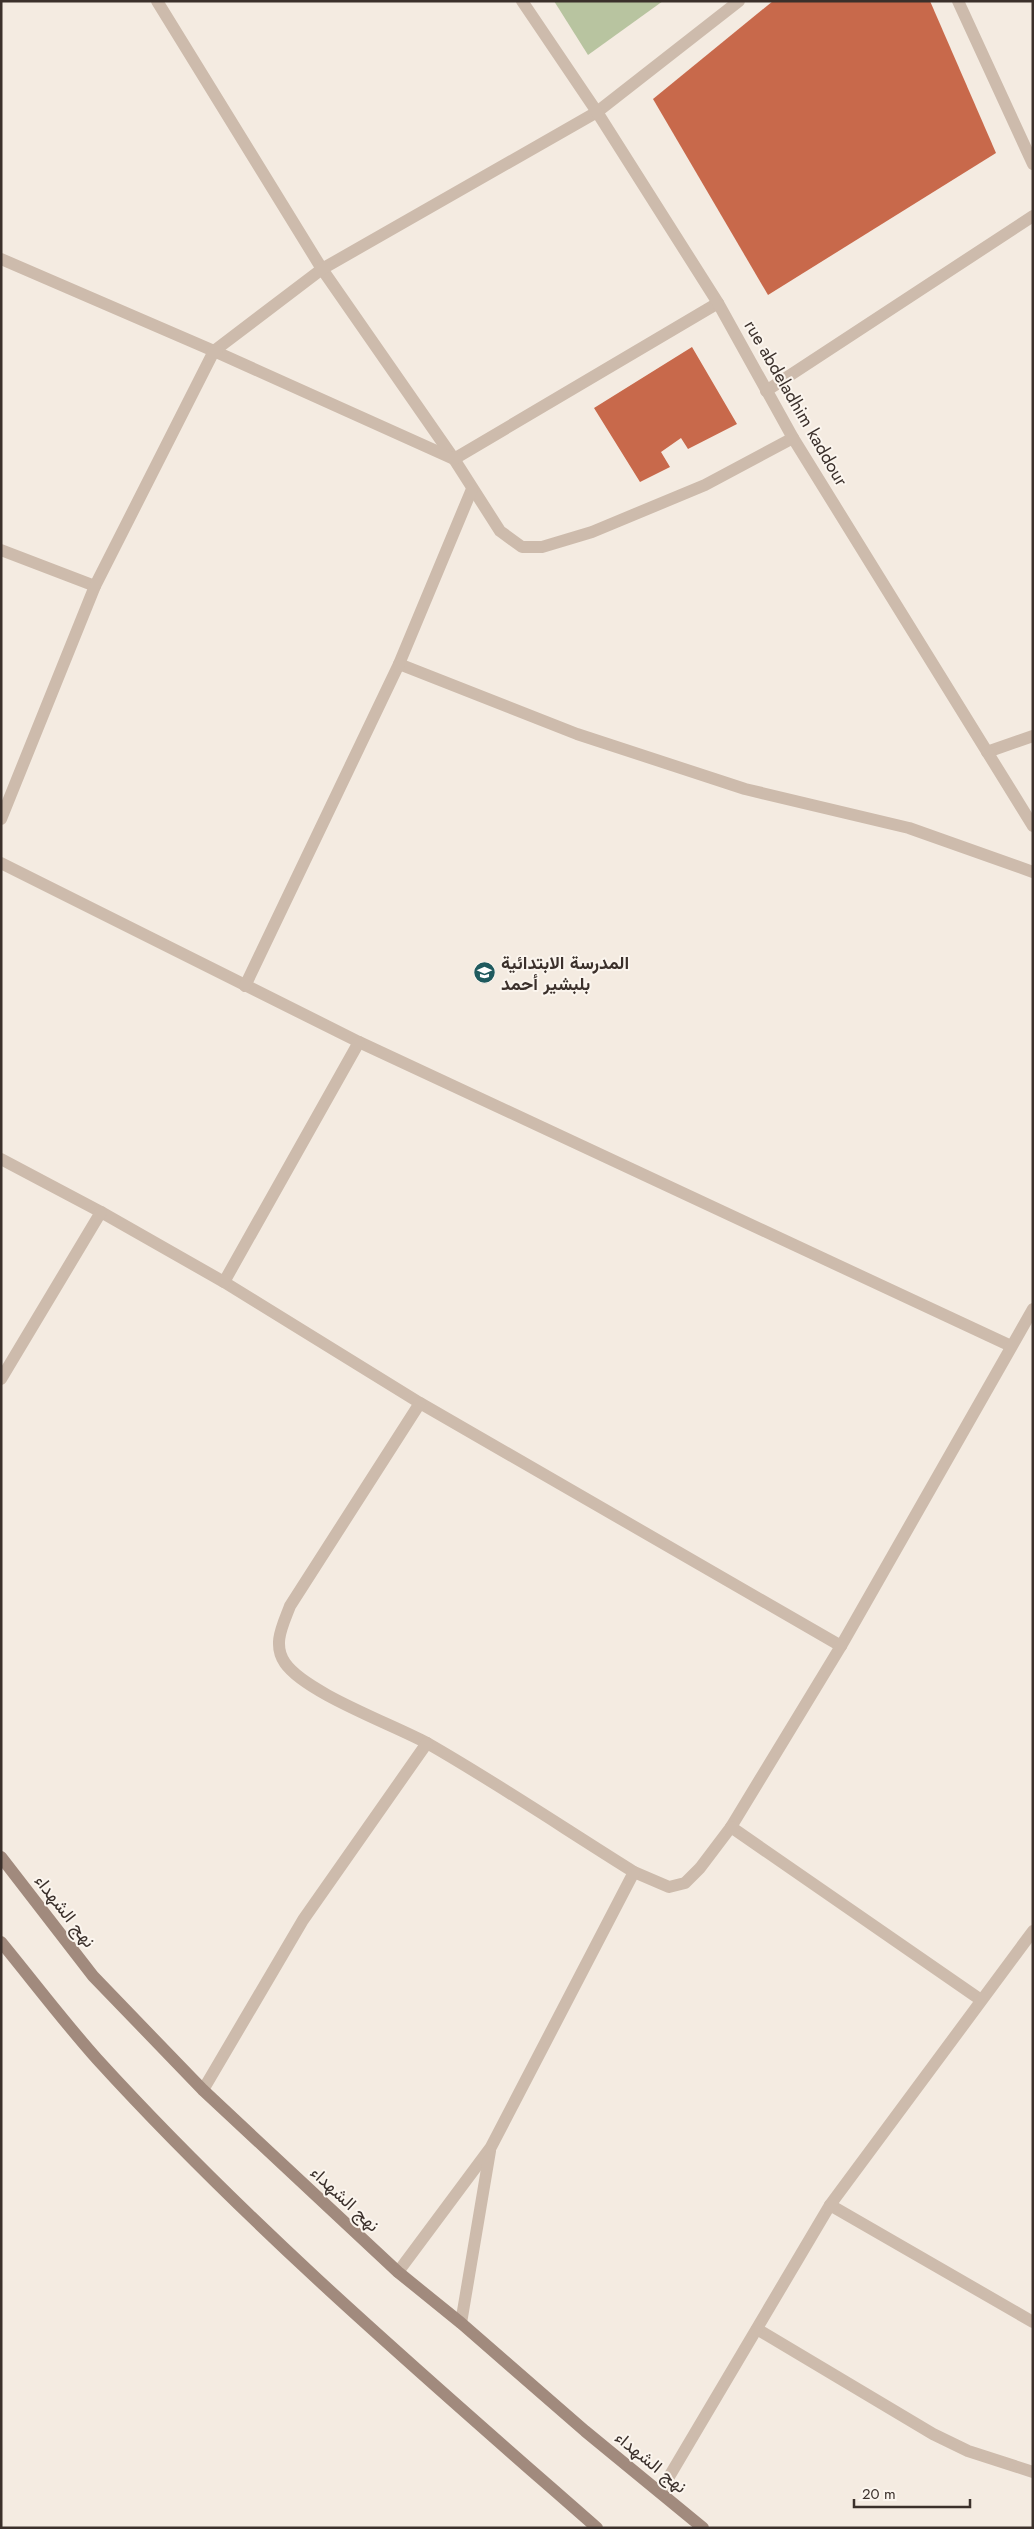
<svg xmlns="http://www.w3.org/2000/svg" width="1034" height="2529" viewBox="0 0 1034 2529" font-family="Jost,Vazirmatn,sans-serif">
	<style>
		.green { fill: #b8c4a0 }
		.building { fill: #c8694b }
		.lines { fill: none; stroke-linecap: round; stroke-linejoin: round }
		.minor { stroke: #cdbbac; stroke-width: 12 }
		.tertiary { stroke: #cdbbac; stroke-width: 12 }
		.secondary { stroke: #a18a7d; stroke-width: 12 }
		.labels { text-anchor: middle; stroke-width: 4; stroke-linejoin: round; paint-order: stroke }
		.street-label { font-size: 18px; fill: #3b302b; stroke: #fbf5ee }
		.poi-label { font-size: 18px; font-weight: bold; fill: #3b302b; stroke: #fbf5ee; text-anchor: start }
	</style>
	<rect width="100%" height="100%" fill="#f4ebe1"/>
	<polygon class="green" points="554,1 663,1 588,55"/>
	<g class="building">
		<polygon points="773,1 930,1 996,153 768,295 653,99"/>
		<polygon points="692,347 737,424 688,449 681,438 661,452 670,467 640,482 594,408"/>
	</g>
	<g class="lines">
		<g class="minor">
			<polyline points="157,1 322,269 454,459 500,531 522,547 542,547 592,532 705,485 793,438"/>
			<polyline points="958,1 1033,164"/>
			<polyline points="1,259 214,351 454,459 718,303"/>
			<polyline points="766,391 1033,216"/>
			<polyline points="472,489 399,664 577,734 745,789 909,828 1033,872"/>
			<polyline points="1,550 95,586"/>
			<polyline points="987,752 1033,736"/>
			<polyline points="1,819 95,586 214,351 322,269 597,112 739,1"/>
			<polyline points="1,863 359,1042 1011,1346"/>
			<polyline points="245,986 399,664"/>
			<polyline points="1,1159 101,1212 224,1282 420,1403 841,1646"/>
			<polyline points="224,1282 359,1042"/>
			<polyline points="1,1379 101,1212"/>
			<path d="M420,1403L290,1606C283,1625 272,1644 285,1663C306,1693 392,1724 427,1743C497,1783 565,1829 634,1872L669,1887L685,1883L700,1868L731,1827L841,1646L1033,1309"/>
			<polyline points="731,1827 981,2000"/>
			<polyline points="203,2090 303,1920 427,1743"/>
			<polyline points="830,2205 1033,2322"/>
			<polyline points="398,2272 491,2147 634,1872"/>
			<polyline points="461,2323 490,2151"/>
			<polyline points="757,2329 933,2434 968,2451 1033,2472"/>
			<polyline points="660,2492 830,2205 1033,1931"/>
		</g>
		<polyline class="tertiary" points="522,1 597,112 718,303 793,438 1033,826"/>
		<g class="secondary">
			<polyline points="1,1857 93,1976 203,2090 398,2272 461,2323 585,2431 703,2528"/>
			<path d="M1,1942C33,1981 64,2022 97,2059C251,2228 425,2377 597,2528"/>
		</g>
	</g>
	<defs>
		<symbol id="school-disc" viewBox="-11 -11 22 22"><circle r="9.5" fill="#1f5a5e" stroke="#fbf5ee"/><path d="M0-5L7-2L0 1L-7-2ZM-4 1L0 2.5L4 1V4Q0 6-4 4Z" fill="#fff"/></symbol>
	</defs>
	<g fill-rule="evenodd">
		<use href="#school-disc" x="472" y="960" width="25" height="25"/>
	</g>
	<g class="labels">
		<g class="street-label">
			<text transform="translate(796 403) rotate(60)" y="6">rue abdeladhim kaddour</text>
			<text transform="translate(65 1911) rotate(52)" y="6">نهج الشهداء</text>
			<text transform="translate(345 2199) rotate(43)" y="6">نهج الشهداء</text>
			<text transform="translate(651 2462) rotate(39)" y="6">نهج الشهداء</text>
		</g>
		<g class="poi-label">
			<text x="501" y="969">المدرسة الابتدائية<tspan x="501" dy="21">بلبشير أحمد</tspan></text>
		</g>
	</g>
	<rect width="1034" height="2529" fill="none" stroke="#3b302b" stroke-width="5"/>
	<path d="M854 2499v8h116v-8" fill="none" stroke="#3b302b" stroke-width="2.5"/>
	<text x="862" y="2499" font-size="15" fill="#3b302b" stroke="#fbf5ee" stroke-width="4" paint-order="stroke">20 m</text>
</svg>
